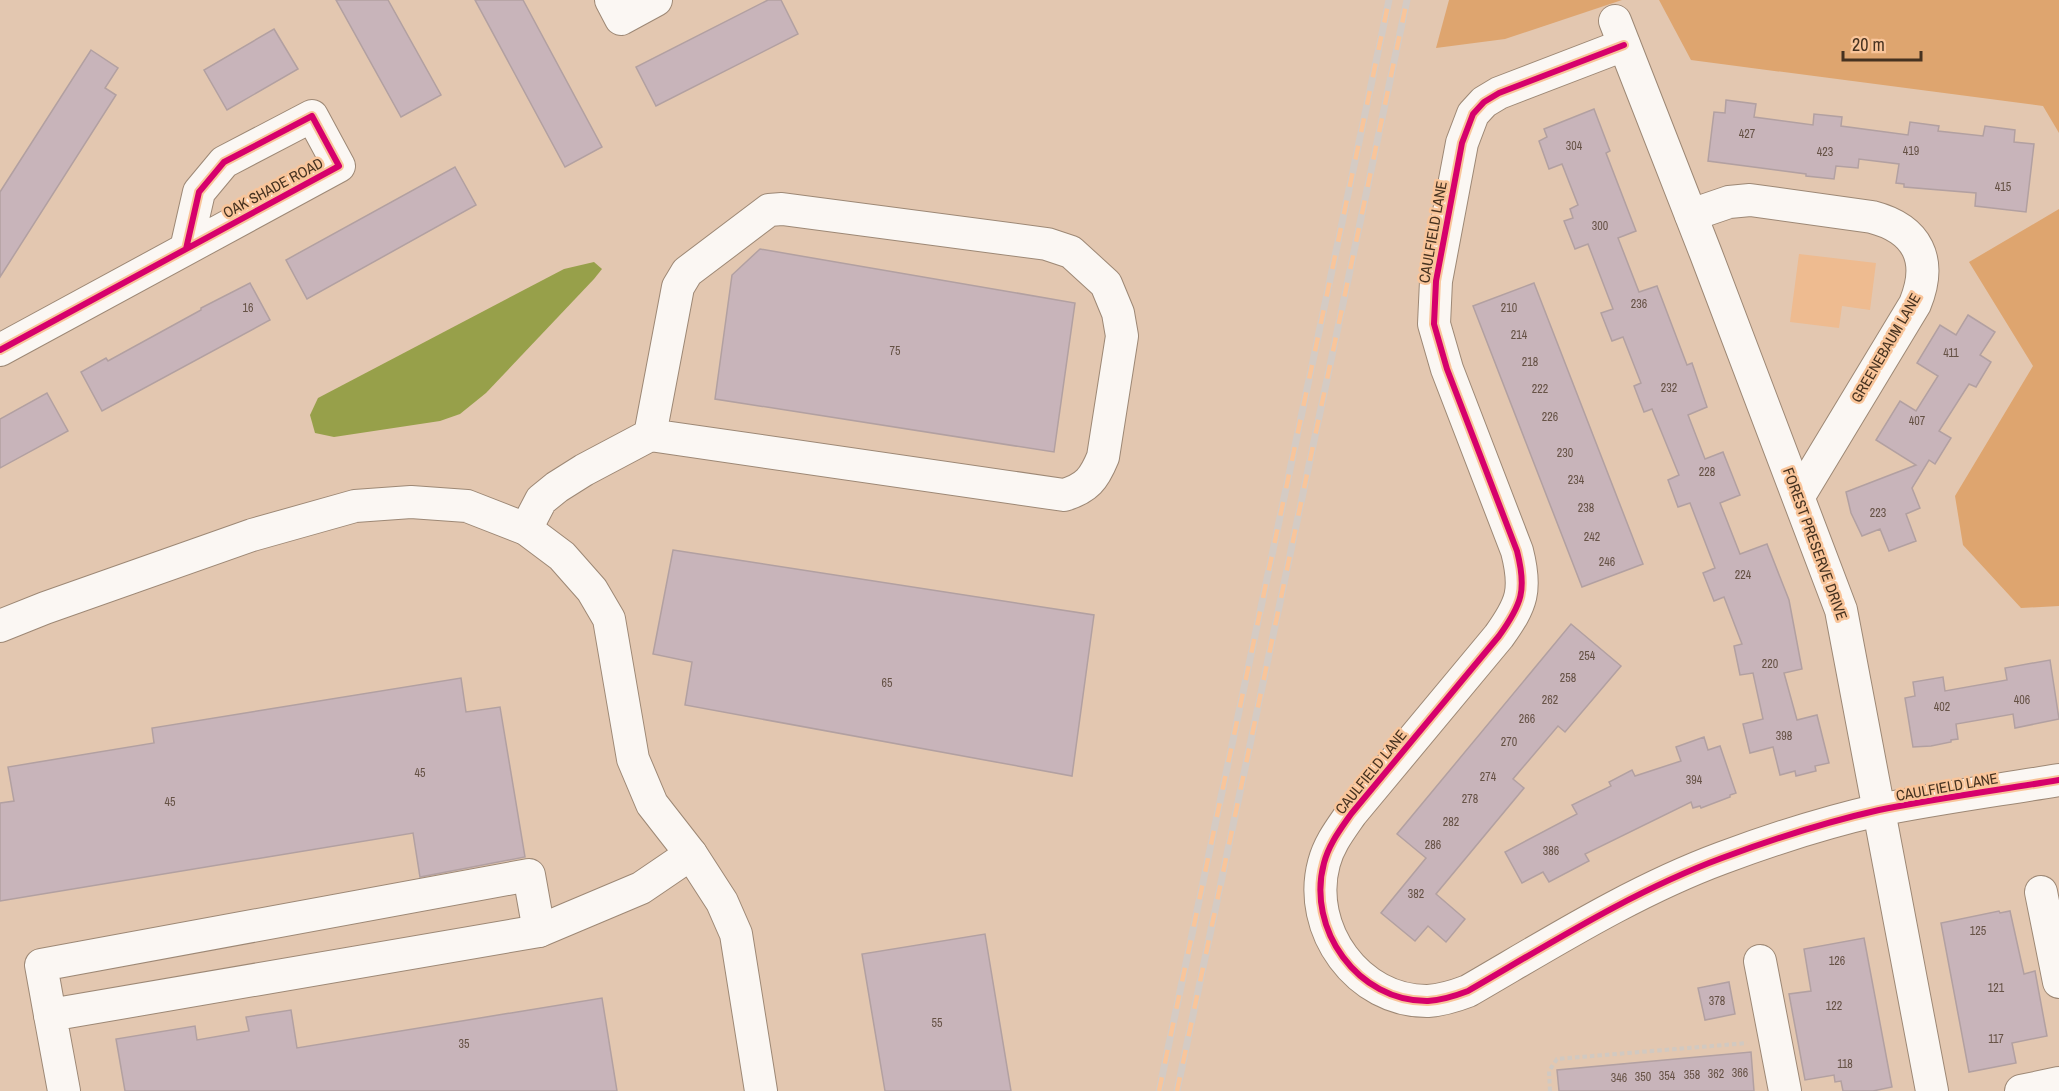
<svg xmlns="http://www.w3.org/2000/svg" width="2059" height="1091" viewBox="0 0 2059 1091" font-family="'Archivo Narrow',sans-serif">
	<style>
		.green { fill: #eebb90 }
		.forest { fill: #dea56f }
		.water { fill: #97a04a }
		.building { fill: #c8b4ba; stroke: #b2a0a1; stroke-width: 1.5 }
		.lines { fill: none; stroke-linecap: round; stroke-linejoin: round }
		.minor-casing { stroke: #9d8875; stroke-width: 34 }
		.path { stroke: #d1c9c1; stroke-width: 4; stroke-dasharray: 4.5 3; stroke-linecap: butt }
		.minor { stroke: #fbf7f3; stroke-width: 32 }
		.rail-casing { stroke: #d4cbc4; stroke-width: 7 }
		.rail { stroke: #f9c59a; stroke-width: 4.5; stroke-dasharray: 14; stroke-linecap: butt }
		.cycleway-casing { stroke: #f9c59a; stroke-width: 10 }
		.cycleway { stroke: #d6006c; stroke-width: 6 }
		.labels { text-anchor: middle; stroke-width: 5; stroke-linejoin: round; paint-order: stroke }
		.number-label { font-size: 12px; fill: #665246 }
		.street-label { font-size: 15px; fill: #463220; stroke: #f9c59a }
	</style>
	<rect width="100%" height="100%" fill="#e3c7b0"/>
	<polygon class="green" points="1799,254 1876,263 1870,310 1842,306 1839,328 1790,322"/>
	<g class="forest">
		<polygon points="1449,0 1622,0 1505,39 1436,48"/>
		<polygon points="1659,0 2059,0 2059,133 2043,106 1691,60"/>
		<polygon points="2059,209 2059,606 2021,608 1963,545 1955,496 2033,366 1969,262"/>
	</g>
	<polygon class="water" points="594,262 602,269 594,279 486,393 460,414 440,421 334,437 315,433 310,415 318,398 564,269"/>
	<g class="building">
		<polygon points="336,0 388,0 441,95 401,117"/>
		<polygon points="475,0 523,0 602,147 565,167"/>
		<polygon points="768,0 781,0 798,34 656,106 636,67"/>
		<polygon points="274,29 298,69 227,110 204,70"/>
		<polygon points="91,50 118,68 105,88 116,95 0,277 0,192"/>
		<polygon points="1726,100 1756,104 1754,117 1813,125 1814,114 1842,117 1841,126 1908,135 1910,122 1939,126 1938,131 1983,136 1985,126 2015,130 2014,142 2034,144 2026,212 1975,206 1976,193 1904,187 1904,184 1896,183 1899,164 1859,159 1858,168 1836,166 1834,179 1806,176 1806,174 1708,161 1714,112 1725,113"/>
		<polygon points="1594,109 1610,151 1606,153 1636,231 1618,238 1639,292 1657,286 1687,365 1692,363 1707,407 1688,415 1705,459 1723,452 1740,495 1720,503 1740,554 1767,544 1789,600 1802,669 1784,673 1797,720 1817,715 1829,763 1815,766 1816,771 1796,776 1795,771 1780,775 1773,747 1750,753 1743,724 1763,719 1753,673 1740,675 1734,646 1742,644 1724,597 1714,601 1703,573 1715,568 1690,503 1678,507 1668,480 1679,475 1652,409 1644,412 1634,386 1641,383 1623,337 1612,341 1601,313 1613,309 1588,244 1575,249 1564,221 1573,218 1570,209 1578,205 1562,164 1549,169 1539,141 1547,137 1544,129"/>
		<polygon points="455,167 476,205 307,299 286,260"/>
		<polygon points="760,249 1075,303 1054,452 715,399 732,275"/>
		<polygon points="250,283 270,320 102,411 81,372 106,358 108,361 201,310 201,308"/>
		<polygon points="1534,283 1643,564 1582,587 1473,306"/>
		<polygon points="1968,315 1995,332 1980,355 1991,362 1976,387 1969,384 1939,431 1951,438 1935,464 1929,460 1912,488 1920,508 1906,514 1916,541 1889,551 1880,529 1862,536 1851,513 1846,492 1916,465 1876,440 1900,401 1916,411 1938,376 1917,363 1940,325 1956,335"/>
		<polygon points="47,393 68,431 0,468 0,419"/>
		<polygon points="673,550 1094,615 1072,776 685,705 692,662 653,654"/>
		<polygon points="1571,624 1621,666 1565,732 1558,726 1513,779 1524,788 1436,894 1465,919 1446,942 1428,926 1415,941 1381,913 1426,858 1397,834"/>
		<polygon points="2050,660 2059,719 2015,728 2013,714 1956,724 1958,739 1951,740 1951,742 1931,746 1913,747 1905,698 1915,696 1913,682 1943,677 1945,691 2007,680 2005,668"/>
		<polygon points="461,678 466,712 500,707 525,857 420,877 413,833 0,901 0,803 14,801 8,767 154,743 152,728"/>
		<polygon points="1704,737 1708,750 1720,746 1736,793 1730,795 1730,797 1701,808 1700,806 1693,808 1691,802 1585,854 1589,861 1549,882 1543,872 1522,883 1505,852 1577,814 1572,805 1611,786 1609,782 1632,770 1635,776 1681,761 1676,747"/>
		<polygon points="1999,911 2000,913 2010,911 2024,974 2035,971 2047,1036 2012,1043 2016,1063 1969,1072 1941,923"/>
		<polygon points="985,934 1011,1091 885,1091 862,954"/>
		<polygon points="1864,938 1892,1087 1873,1091 1843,1091 1841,1081 1835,1082 1834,1075 1805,1080 1789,994 1811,991 1804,949"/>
		<polygon points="1729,982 1735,1014 1705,1020 1698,988"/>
		<polygon points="602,998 617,1091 125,1091 116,1039 195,1026 197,1040 249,1031 246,1017 291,1010 297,1048"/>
		<polygon points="1751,1052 1754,1091 1559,1091 1557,1070"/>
	</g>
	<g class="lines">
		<defs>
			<g id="minor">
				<polyline points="611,0 621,19 656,0"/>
				<polyline points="1615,21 1706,254 1841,610 1932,1091"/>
				<path d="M1624,45L1499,93L1484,102L1473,114L1462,143L1436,281L1434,324L1447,369L1517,551C1527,590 1522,604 1499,636L1351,814C1340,830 1329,844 1324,863C1306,929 1358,1002 1428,1001C1442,1000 1455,996 1468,991C1551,943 1633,891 1722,858C1773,839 1826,822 1879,810C1939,798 1999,790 2059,780"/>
				<path d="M1691,215L1729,202L1750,200L1872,217C1918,229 1933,260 1915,304L1799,496"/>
				<polyline points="0,350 339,166 312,116 224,162 199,192 186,249"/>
				<path d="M526,529L541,500L557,487L584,470L650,435L1064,495C1087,488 1094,479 1103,457L1122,336L1118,313L1106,284L1071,252L1047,244L782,209L769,210L687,272L678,287L650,435"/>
				<polyline points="0,626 45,608 252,535 355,506 411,502 467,506 526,529 562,556 592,590 609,619 633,759 652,804 691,854 722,902 736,934 761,1091"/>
				<polyline points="2041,892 2059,982"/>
				<polyline points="1760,961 1785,1091"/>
				<polyline points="50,1015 41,965 529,875 539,931"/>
				<polyline points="64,1091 50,1015 539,931 641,888 691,854"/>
				<polyline points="2021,1091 2059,1083"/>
			</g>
		</defs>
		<use href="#minor" class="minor-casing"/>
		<polyline class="path" points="1550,1091 1549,1071 1557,1059 1747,1043"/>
		<use href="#minor" class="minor"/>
		<defs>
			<g id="rail">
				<polyline points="1159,1091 1389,0"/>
				<polyline points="1177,1091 1407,0"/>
			</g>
		</defs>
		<use href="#rail" class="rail-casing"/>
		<use href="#rail" class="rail"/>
		<defs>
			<g id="cycleway">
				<path d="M1624,45L1499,93L1484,102L1473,114L1462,143L1436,281L1434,324L1447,369L1517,551C1527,590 1522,604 1499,636L1351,814C1340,830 1329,844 1324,863C1306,929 1358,1002 1428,1001C1442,1000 1455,996 1468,991C1551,943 1633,891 1722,858C1773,839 1826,822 1879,810C1939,798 1999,790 2059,780"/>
				<polyline points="0,350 339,166 312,116 224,162 199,192 186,249"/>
			</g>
		</defs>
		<use href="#cycleway" class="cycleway-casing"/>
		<use href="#cycleway" class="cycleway"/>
	</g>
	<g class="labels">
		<g class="number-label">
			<text x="1747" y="138">427</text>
			<text x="1574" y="150">304</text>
			<text x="1911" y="155">419</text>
			<text x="1825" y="156">423</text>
			<text x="2003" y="191">415</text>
			<text x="1600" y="230">300</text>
			<text x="1639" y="308">236</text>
			<text x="248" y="312">16</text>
			<text x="1509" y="312">210</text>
			<text x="1519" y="339">214</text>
			<text x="895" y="355">75</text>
			<text x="1951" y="357">411</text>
			<text x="1530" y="366">218</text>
			<text x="1669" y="392">232</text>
			<text x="1540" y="393">222</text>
			<text x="1550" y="421">226</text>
			<text x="1917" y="425">407</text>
			<text x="1565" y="457">230</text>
			<text x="1707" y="476">228</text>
			<text x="1576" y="484">234</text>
			<text x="1586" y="512">238</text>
			<text x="1878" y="517">223</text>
			<text x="1592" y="541">242</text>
			<text x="1607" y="566">246</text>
			<text x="1743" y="579">224</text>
			<text x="1587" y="660">254</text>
			<text x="1770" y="668">220</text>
			<text x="1568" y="682">258</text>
			<text x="887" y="687">65</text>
			<text x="1550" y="704">262</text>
			<text x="2022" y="704">406</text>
			<text x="1942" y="711">402</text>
			<text x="1527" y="723">266</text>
			<text x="1784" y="740">398</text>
			<text x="1509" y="746">270</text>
			<text x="420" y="777">45</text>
			<text x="1488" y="781">274</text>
			<text x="1694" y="784">394</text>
			<text x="1470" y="803">278</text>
			<text x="170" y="806">45</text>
			<text x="1451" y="826">282</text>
			<text x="1433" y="849">286</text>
			<text x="1551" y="855">386</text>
			<text x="1416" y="898">382</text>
			<text x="1978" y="935">125</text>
			<text x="1837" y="965">126</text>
			<text x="1996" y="992">121</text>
			<text x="1717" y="1005">378</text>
			<text x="1834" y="1010">122</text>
			<text x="937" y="1027">55</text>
			<text x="1996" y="1043">117</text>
			<text x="464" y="1048">35</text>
			<text x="1845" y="1068">118</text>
			<text x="1740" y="1077">366</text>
			<text x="1716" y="1078">362</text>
			<text x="1692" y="1079">358</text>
			<text x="1667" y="1080">354</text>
			<text x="1643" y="1081">350</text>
			<text x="1619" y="1082">346</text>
		</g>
		<g class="street-label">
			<text transform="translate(273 188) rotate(-28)" y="5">OAK SHADE ROAD</text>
			<text transform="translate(1433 232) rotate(-80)" y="5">CAULFIELD LANE</text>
			<text transform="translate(1886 348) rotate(-60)" y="5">GREENEBAUM LANE</text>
			<text transform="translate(1815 544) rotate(70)" y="5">FOREST PRESERVE DRIVE</text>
			<text transform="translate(1371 772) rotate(-51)" y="5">CAULFIELD LANE</text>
			<text transform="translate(1947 787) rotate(-10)" y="5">CAULFIELD LANE</text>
		</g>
	</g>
	<path d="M1843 51v9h78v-9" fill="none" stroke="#463220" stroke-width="3"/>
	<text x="1852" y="51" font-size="18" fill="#463220" stroke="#f9c59a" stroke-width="4.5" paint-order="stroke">20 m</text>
</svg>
